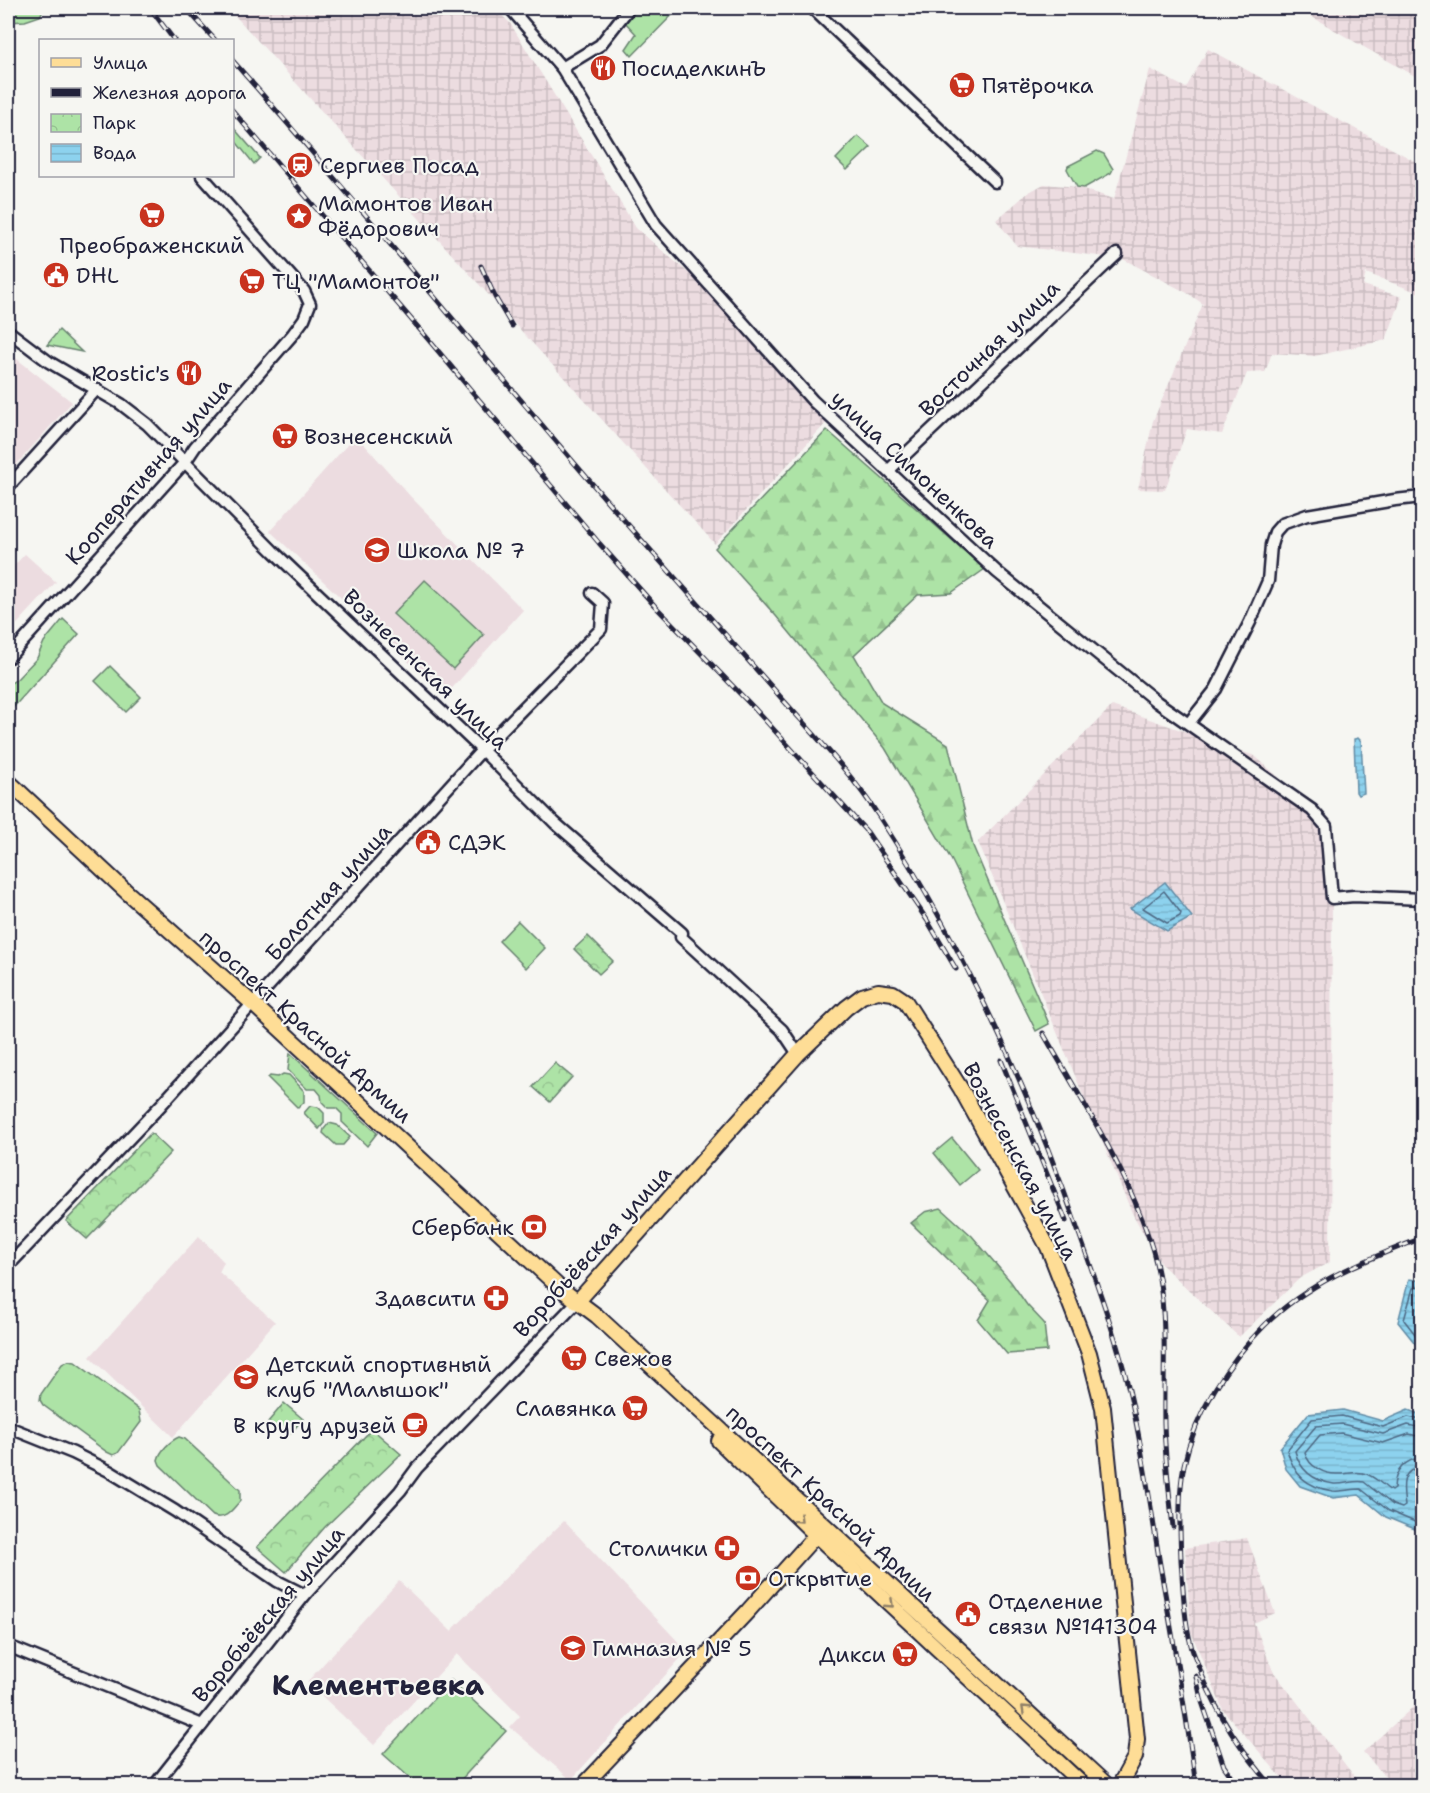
<svg xmlns="http://www.w3.org/2000/svg" width="1430" height="1793" viewBox="0 0 1430 1793" font-family="'Shantell Sans',sans-serif">
	<style>
		.built { fill: #ecdce0 }
		.industrial { fill: url(#industrial-grid) }
		.grass { fill: #ade3a6; stroke: #688270; stroke-width: 1.5 }
		.forest { fill: url(#forest-firs); stroke: #688270; stroke-width: 1.5 }
		.park { fill: url(#park-crowns); stroke: #688270; stroke-width: 1.5 }
		.water { fill: url(#water-rules); stroke: #628ca6; stroke-width: 1.5 }
		.lines { fill: none; stroke-linecap: round; stroke-linejoin: round }
		.shore { stroke: #4d6883; stroke-width: 1.5 }
		.minor-casing { stroke: #22223b; stroke-width: 15 }
		.major-casing { stroke: #22223b; stroke-width: 18 }
		.minor { stroke: #f6f6f2; stroke-width: 10 }
		.major { stroke: #fedd96; stroke-width: 14 }
		.rail-casing { stroke: #22223b; stroke-width: 5 }
		.rail { stroke: #f6f6f2; stroke-width: 3; stroke-dasharray: 9; stroke-linecap: butt }
		.oneway { stroke: #908068 }
		.labels { text-anchor: middle; stroke-width: 4.5; stroke-linejoin: round; paint-order: stroke }
		.poi-label { font-size: 22px; fill: #22223b; stroke: #f6f6f2; text-anchor: start }
		.street-label { font-size: 22px; fill: #22223b; stroke: #f6f6f2 }
		.district-label { font-size: 28px; font-weight: bold; fill: #22223b; stroke: #f6f6f2 }
	</style>
	<defs>
		<pattern id="industrial-grid" width="8" height="8" patternUnits="userSpaceOnUse" patternTransform="scale(1.5)"><rect width="8" height="8" fill="#ecdce0"/><path d="M0 4h8M4 0v8" fill="none" stroke="#cabcc1"/></pattern>
		<pattern id="forest-firs" width="22" height="20" patternUnits="userSpaceOnUse" patternTransform="scale(1.5)"><rect width="22" height="20" fill="#ade3a6"/><path d="M5 1l3.5 6h-7zM16 11l3.5 6h-7z" fill="#95c290"/></pattern>
		<pattern id="park-crowns" width="20" height="18" patternUnits="userSpaceOnUse" patternTransform="scale(1.5)"><rect width="20" height="18" fill="#ade3a6"/><path d="M2 6a3 3 0 1 1 6 0M12 15a3 3 0 1 1 6 0" fill="none" stroke="#95c290"/></pattern>
		<pattern id="water-rules" width="6" height="5" patternUnits="userSpaceOnUse" patternTransform="scale(1.5)"><rect width="6" height="5" fill="#8dd2ee"/><path d="M0 2.5h6" fill="none" stroke="#79b4cd"/></pattern>
	</defs>
	<rect width="100%" height="100%" fill="#f6f6f2"/>
	<filter id="ink" filterUnits="userSpaceOnUse"><feTurbulence type="fractalNoise" baseFrequency=".0167" numOctaves="2"/><feDisplacementMap in="SourceGraphic" scale="12" xChannelSelector="R" yChannelSelector="G"/><feConvolveMatrix kernelMatrix="1 2 1 2 8 2 1 2 1" color-interpolation-filters="sRGB"/></filter>
	<g filter="url(#ink)">
		<g class="built">
			<polygon points="8,352 72,402 8,474"/>
			<polygon points="356,435 410,496 523,610 445,696 270,531"/>
			<polygon points="25,554 56,582 8,634 8,572"/>
			<polygon points="199,1236 224,1262 219,1272 275,1322 173,1437 90,1357"/>
			<polygon points="564,1521 687,1651 571,1780 510,1727 520,1716 457,1654 374,1745 307,1682 399,1581 451,1631"/>
		</g>
		<g class="industrial">
			<polygon points="228,8 494,8 510,23 636,228 735,313 827,422 715,544"/>
			<polygon points="1297,8 1422,8 1422,80 1355,42"/>
			<polygon points="1208,49 1422,165 1422,294 1366,273 1363,285 1402,297 1386,340 1315,356 1272,353 1265,372 1247,373 1222,434 1187,429 1165,490 1138,489 1153,421 1203,304 1189,294 1123,259 1017,246 996,220 1029,192 1044,184 1077,187 1114,199 1150,69 1186,88"/>
			<polygon points="1112,706 1255,756 1330,824 1332,902 1330,1262 1300,1278 1239,1337 1161,1264 1132,1213 978,842"/>
			<polygon points="1247,1538 1275,1613 1254,1623 1273,1671 1361,1785 1288,1785 1223,1710 1191,1632 1185,1548"/>
			<polygon points="1422,1699 1422,1779 1415,1785 1393,1785 1363,1752"/>
		</g>
		<g class="grass">
			<polygon points="8,8 44,8 40,16 25,21 8,22"/>
			<polygon points="635,8 679,8 632,56 626,49 636,34 624,21"/>
			<polygon points="232,126 260,158 254,164 233,138"/>
			<polygon points="858,136 871,147 847,170 836,159"/>
			<polygon points="1097,151 1104,154 1113,169 1111,173 1084,188 1077,187 1067,169 1068,166"/>
			<polygon points="425,580 484,635 453,669 393,614"/>
			<polygon points="63,619 79,634 11,710 8,707 8,685 17,679 37,658 44,642"/>
			<polygon points="110,666 141,697 126,712 95,681"/>
			<polygon points="518,921 545,948 526,968 499,941"/>
			<polygon points="290,1053 377,1133 367,1146 342,1122 342,1114 336,1108 328,1108 322,1102 321,1095 316,1089 307,1089 288,1070"/>
			<polygon points="283,1074 289,1075 304,1091 304,1102 298,1108 268,1078 270,1076 278,1077"/>
			<polygon points="310,1106 318,1107 324,1113 324,1123 319,1129 304,1113"/>
			<polygon points="329,1123 337,1125 350,1137 343,1145 336,1145 323,1133 324,1129"/>
			<polygon points="952,1138 978,1170 960,1185 934,1153"/>
			<polygon points="68,1361 75,1362 139,1410 141,1422 118,1453 113,1455 107,1452 43,1405 40,1400 41,1394 62,1364"/>
			<path d="M179,1437L185,1439L240,1490V1501C232,1510 225,1521 213,1516L160,1465L158,1460C160,1451 170,1441 179,1437Z"/>
			<polygon points="451,1680 506,1731 456,1785 418,1785 383,1754"/>
		</g>
		<g class="forest">
			<polygon points="59,330 82,352 47,345"/>
			<polygon points="827,430 985,569 951,593 918,595 854,655 882,703 948,744 973,846 1049,1024 1036,1031 951,859 885,748 776,616 715,548"/>
			<polygon points="941,1208 972,1236 1011,1282 1027,1305 1044,1323 1047,1351 1007,1354 978,1320 990,1300 911,1223 925,1212"/>
		</g>
		<g class="park">
			<polygon points="588,936 613,961 599,974 574,949"/>
			<polygon points="555,1063 572,1077 550,1102 533,1087"/>
			<polygon points="151,1133 171,1152 87,1239 66,1221"/>
			<polygon points="284,1403 303,1419 286,1438 268,1422"/>
			<polygon points="372,1429 401,1454 325,1527 286,1572 257,1547"/>
		</g>
		<g class="water">
			<polygon points="1358,738 1361,741 1364,793 1358,795 1356,792 1354,739"/>
			<polygon points="1165,882 1192,917 1167,931 1130,909"/>
			<polygon points="1409,1279 1422,1281 1422,1352 1398,1322"/>
			<polygon points="1343,1410 1383,1421 1408,1410 1422,1415 1422,1479 1416,1484 1422,1532 1386,1517 1359,1495 1333,1498 1300,1486 1286,1469 1280,1448 1308,1414"/>
		</g>
		<g class="lines">
			<g class="shore">
				<polygon points="1164,891 1181,913 1180,916 1167,923 1143,908"/>
				<polyline points="1422,1287 1413,1288 1404,1320 1422,1343"/>
				<path d="M1422,1420L1408,1417L1383,1427L1342,1416L1312,1419L1287,1450C1294,1475 1306,1487 1333,1491C1342,1492 1352,1489 1361,1489L1389,1511L1422,1525"/>
				<path d="M1422,1428L1408,1425L1383,1434L1342,1424L1316,1426L1295,1451C1300,1471 1314,1481 1334,1484C1344,1485 1354,1480 1364,1482L1393,1505L1402,1508L1405,1506C1403,1489 1399,1469 1422,1467"/>
				<path d="M1422,1437L1409,1434L1383,1443L1341,1433L1320,1435L1305,1453C1309,1467 1325,1475 1339,1474C1347,1474 1355,1471 1363,1473C1374,1475 1382,1485 1391,1491L1394,1489C1394,1471 1405,1459 1422,1458"/>
			</g>
			<defs>
				<g id="minor">
					<polyline points="510,8 562,68 656,225 813,401 997,572 1157,702 1312,810 1326,826 1332,898 1354,896 1422,899"/>
					<polyline points="812,8 995,182"/>
					<polyline points="562,68 600,45 629,8"/>
					<polyline points="8,331 49,362 121,404 147,424 273,551 482,750 555,823 682,933 681,937 782,1030 798,1054"/>
					<polyline points="889,470 1117,254"/>
					<polyline points="8,487 97,389"/>
					<polyline points="8,658 185,462 195,447 293,334 304,319 310,304 304,291 202,176"/>
					<polyline points="1189,723 1216,689 1250,622 1268,581 1271,545 1275,532 1282,524 1307,515 1395,500 1422,497"/>
					<polyline points="8,1266 161,1105 482,750 601,629 603,603 592,593"/>
					<polyline points="8,1427 73,1453 109,1471 175,1511 277,1581 305,1595"/>
					<polyline points="8,1646 202,1725"/>
					<polyline points="154,1786 305,1595 400,1491 417,1468 577,1302"/>
				</g>
				<g id="major">
					<polyline points="8,781 130,895 253,1004 561,1289 597,1316 1108,1786"/>
					<polyline points="577,1302 798,1054 846,1008 862,996 878,991 893,993 905,1001 961,1089 1048,1247 1089,1353 1103,1408 1137,1739 1135,1757 1119,1786"/>
					<polyline points="719,1441 816,1535 1084,1786"/>
					<polyline points="583,1786 748,1611 816,1535"/>
				</g>
			</defs>
			<use href="#minor" class="minor-casing"/>
			<use href="#major" class="major-casing"/>
			<use href="#minor" class="minor"/>
			<use href="#major" class="major"/>
			<defs>
				<g id="rail">
					<polyline points="150,8 174,40"/>
					<polyline points="186,8 215,40"/>
					<path d="M232,60C361,205 481,356 608,502C664,566 721,629 777,693C812,733 851,772 880,818C964,948 1031,1093 1081,1239C1099,1290 1118,1342 1130,1394C1143,1450 1151,1508 1160,1565C1173,1638 1186,1711 1196,1786"/>
					<polyline points="232,110 428,339 599,543 654,605 754,708 867,832 927,920 956,969"/>
					<polyline points="481,266 495,297 512,326"/>
					<path d="M1043,1033C1083,1103 1130,1174 1153,1251C1169,1307 1163,1366 1164,1423C1165,1458 1169,1492 1173,1527"/>
					<polyline points="1001,1060 1066,1221"/>
					<polyline points="1196,1676 1201,1699 1224,1766 1238,1786"/>
					<path d="M1272,1786C1242,1752 1219,1717 1202,1675C1199,1665 1193,1655 1191,1645C1184,1618 1183,1588 1181,1560C1180,1529 1178,1495 1184,1465C1195,1413 1228,1362 1265,1325C1309,1281 1366,1260 1422,1238"/>
				</g>
			</defs>
			<use href="#rail" class="rail-casing"/>
			<use href="#rail" class="rail"/>
		</g>
		<defs><path id="oneway-chevron" d="M-2-3.5L2.5 0L-2 3.5" fill="none" stroke-width="1.6" stroke-linecap="round" stroke-linejoin="round" transform="scale(1.5)"/></defs>
		<g class="oneway">
			<use href="#oneway-chevron" transform="translate(799 1519) rotate(44)"/>
			<use href="#oneway-chevron" transform="translate(890 1604) rotate(43)"/>
			<use href="#oneway-chevron" transform="translate(1025 1709) rotate(-137)"/>
		</g>
	</g>
	<defs>
		<symbol id="restaurant-disc" viewBox="-11 -11 22 22"><circle r="9.5" fill="#c8321e" stroke="#f6f6f2"/><path d="M-5-6h1v4h1v-4h1v4h1v-4h1v5L-1.5 .5V6h-2V.5L-5-1ZM5-6V6H3V1.5H1.5Q1.5-4 5-6Z" fill="#fff"/></symbol>
		<symbol id="supermarket-disc" viewBox="-11 -11 22 22"><circle r="9.5" fill="#c8321e" stroke="#f6f6f2"/><path d="M-6-5.5h2.5l.6 2H6L4.5 2H-2.5L-4.4-4H-6ZM-1.5 3.2a1.3 1.3 0 1 0 .1 0ZM3 3.2a1.3 1.3 0 1 0 .1 0Z" fill="#fff"/></symbol>
		<symbol id="station-disc" viewBox="-11 -11 22 22"><circle r="9.5" fill="#c8321e" stroke="#f6f6f2"/><path d="M-3-6H3Q5-6 5-4V2Q5 4 3 4L4.5 6H3L1.5 4h-3L-3 6H-4.5L-3 4Q-5 4-5 2V-4Q-5-6-3-6ZM-3.5-4v3h7v-3ZM-3.5 1v1.5H-2V1ZM2 1v1.5H3.5V1Z" fill="#fff"/></symbol>
		<symbol id="sight-disc" viewBox="-11 -11 22 22"><circle r="9.5" fill="#c8321e" stroke="#f6f6f2"/><path d="M0-6L1.8-2.2L6-1.7L2.9 1.2L3.7 5.4L0 3.3L-3.7 5.4L-2.9 1.2L-6-1.7L-1.8-2.2Z" fill="#fff"/></symbol>
		<symbol id="civic-disc" viewBox="-11 -11 22 22"><circle r="9.5" fill="#c8321e" stroke="#f6f6f2"/><path d="M-.6-6.5H3V-4.5H.6V-3L4-1V1h2V6H-6V1h2V-1L-.6-3ZM-1.2 2.5V6h2.4V2.5Z" fill="#fff"/></symbol>
		<symbol id="school-disc" viewBox="-11 -11 22 22"><circle r="9.5" fill="#c8321e" stroke="#f6f6f2"/><path d="M0-5L7-2L0 1L-7-2ZM-4 1L0 2.5L4 1V4Q0 6-4 4Z" fill="#fff"/></symbol>
		<symbol id="bank-disc" viewBox="-11 -11 22 22"><circle r="9.5" fill="#c8321e" stroke="#f6f6f2"/><path d="M-6-4H6V4H-6ZM0-2.3a2.3 2.3 0 1 0 0 4.6a2.3 2.3 0 1 0 0-4.6Z" fill="#fff"/></symbol>
		<symbol id="pharmacy-disc" viewBox="-11 -11 22 22"><circle r="9.5" fill="#c8321e" stroke="#f6f6f2"/><path d="M-2-6h4v4h4v4h-4v4h-4v-4h-4v-4h4Z" fill="#fff"/></symbol>
		<symbol id="cafe-disc" viewBox="-11 -11 22 22"><circle r="9.5" fill="#c8321e" stroke="#f6f6f2"/><path d="M-5.5-4.5H6V0H3Q3 3.5 0 3.5H-2.5Q-5.5 3.5-5.5 0ZM3-3.2v2h1.7v-2ZM-6 4.5H4V6H-6Z" fill="#fff"/></symbol>
	</defs>
	<g fill-rule="evenodd">
		<use href="#restaurant-disc" x="588" y="53" width="30" height="30"/>
		<use href="#supermarket-disc" x="947" y="70" width="30" height="30"/>
		<use href="#station-disc" x="285" y="150" width="30" height="30"/>
		<use href="#supermarket-disc" x="137" y="200" width="30" height="30"/>
		<use href="#sight-disc" x="284" y="201" width="30" height="30"/>
		<use href="#civic-disc" x="41" y="260" width="30" height="30"/>
		<use href="#supermarket-disc" x="237" y="266" width="30" height="30"/>
		<use href="#restaurant-disc" x="174" y="358" width="30" height="30"/>
		<use href="#supermarket-disc" x="270" y="421" width="30" height="30"/>
		<use href="#school-disc" x="362" y="535" width="30" height="30"/>
		<use href="#civic-disc" x="413" y="827" width="30" height="30"/>
		<use href="#bank-disc" x="519" y="1212" width="30" height="30"/>
		<use href="#pharmacy-disc" x="481" y="1283" width="30" height="30"/>
		<use href="#supermarket-disc" x="559" y="1343" width="30" height="30"/>
		<use href="#school-disc" x="231" y="1362" width="30" height="30"/>
		<use href="#supermarket-disc" x="620" y="1393" width="30" height="30"/>
		<use href="#cafe-disc" x="400" y="1410" width="30" height="30"/>
		<use href="#pharmacy-disc" x="712" y="1533" width="30" height="30"/>
		<use href="#bank-disc" x="733" y="1563" width="30" height="30"/>
		<use href="#civic-disc" x="953" y="1599" width="30" height="30"/>
		<use href="#school-disc" x="558" y="1633" width="30" height="30"/>
		<use href="#supermarket-disc" x="890" y="1639" width="30" height="30"/>
	</g>
	<g class="labels">
		<g class="poi-label">
			<text x="622" y="76">ПосиделкинЪ</text>
			<text x="982" y="93">Пятёрочка</text>
			<text x="320" y="173">Сергиев Посад</text>
			<text x="318" y="211">Мамонтов Иван<tspan x="318" dy="25">Фёдорович</tspan></text>
			<text x="152" y="253" text-anchor="middle">Преображенский</text>
			<text x="76" y="283">DHL</text>
			<text x="272" y="289">ТЦ "Мамонтов"</text>
			<text x="170" y="381" text-anchor="end">Rostic's</text>
			<text x="304" y="444">Вознесенский</text>
			<text x="397" y="558">Школа № 7</text>
			<text x="448" y="850">СДЭК</text>
			<text x="514" y="1235" text-anchor="end">Сбербанк</text>
			<text x="476" y="1306" text-anchor="end">Здавсити</text>
			<text x="594" y="1366">Свежов</text>
			<text x="266" y="1372">Детский спортивный<tspan x="266" dy="25">клуб "Малышок"</tspan></text>
			<text x="616" y="1416" text-anchor="end">Славянка</text>
			<text x="396" y="1433" text-anchor="end">В кругу друзей</text>
			<text x="708" y="1556" text-anchor="end">Столички</text>
			<text x="768" y="1586">Открытие</text>
			<text x="988" y="1609">Отделение<tspan x="988" dy="25">связи №141304</tspan></text>
			<text x="592" y="1656">Гимназия № 5</text>
			<text x="886" y="1662" text-anchor="end">Дикси</text>
		</g>
		<g class="street-label">
			<text transform="translate(989 348) rotate(-44)" y="8">Восточная улица</text>
			<text transform="translate(915 469) rotate(43)" y="8">улица Симоненкова</text>
			<text transform="translate(148 471) rotate(-49)" y="8">Кооперативная улица</text>
			<text transform="translate(426 669) rotate(44)" y="8">Вознесенская улица</text>
			<text transform="translate(328 892) rotate(-48)" y="8">Болотная улица</text>
			<text transform="translate(306 1026) rotate(42)" y="8">проспект Красной Армии</text>
			<text transform="translate(1021 1161) rotate(62)" y="8">Вознесенская улица</text>
			<text transform="translate(592 1251) rotate(-48)" y="8">Воробьёвская улица</text>
			<text transform="translate(831 1503) rotate(43)" y="8">проспект Красной Армии</text>
			<text transform="translate(268 1614) rotate(-50)" y="8">Воробьёвская улица</text>
		</g>
		<g class="district-label">
			<text x="378" y="1695">Клементьевка</text>
		</g>
	</g>
	<rect width="1430" height="1793" fill="none" stroke="#f6f6f2" stroke-width="30"/>
	<rect x="15" y="15" width="1400" height="1763" fill="none" stroke="#22223b" stroke-width="2" filter="url(#ink)"/>
	<rect x="39" y="39" width="195" height="138" fill="#f6f6f2" stroke="#a1a1a9" stroke-width="1.5"/>
	<rect x="51" y="58" width="30" height="9" fill="#fedd96" stroke="#a1a1a9" stroke-width="1.5"/>
	<text x="93" y="69" font-size="18" fill="#22223b">Улица</text>
	<rect x="51" y="88" width="30" height="9" fill="#22223b" stroke="#a1a1a9" stroke-width="1.5"/>
	<text x="93" y="99" font-size="18" fill="#22223b">Железная дорога</text>
	<rect x="51" y="114" width="30" height="18" fill="url(#park-crowns)" stroke="#a1a1a9" stroke-width="1.5"/>
	<text x="93" y="129" font-size="18" fill="#22223b">Парк</text>
	<rect x="51" y="144" width="30" height="18" fill="url(#water-rules)" stroke="#a1a1a9" stroke-width="1.5"/>
	<text x="93" y="159" font-size="18" fill="#22223b">Вода</text>
</svg>
